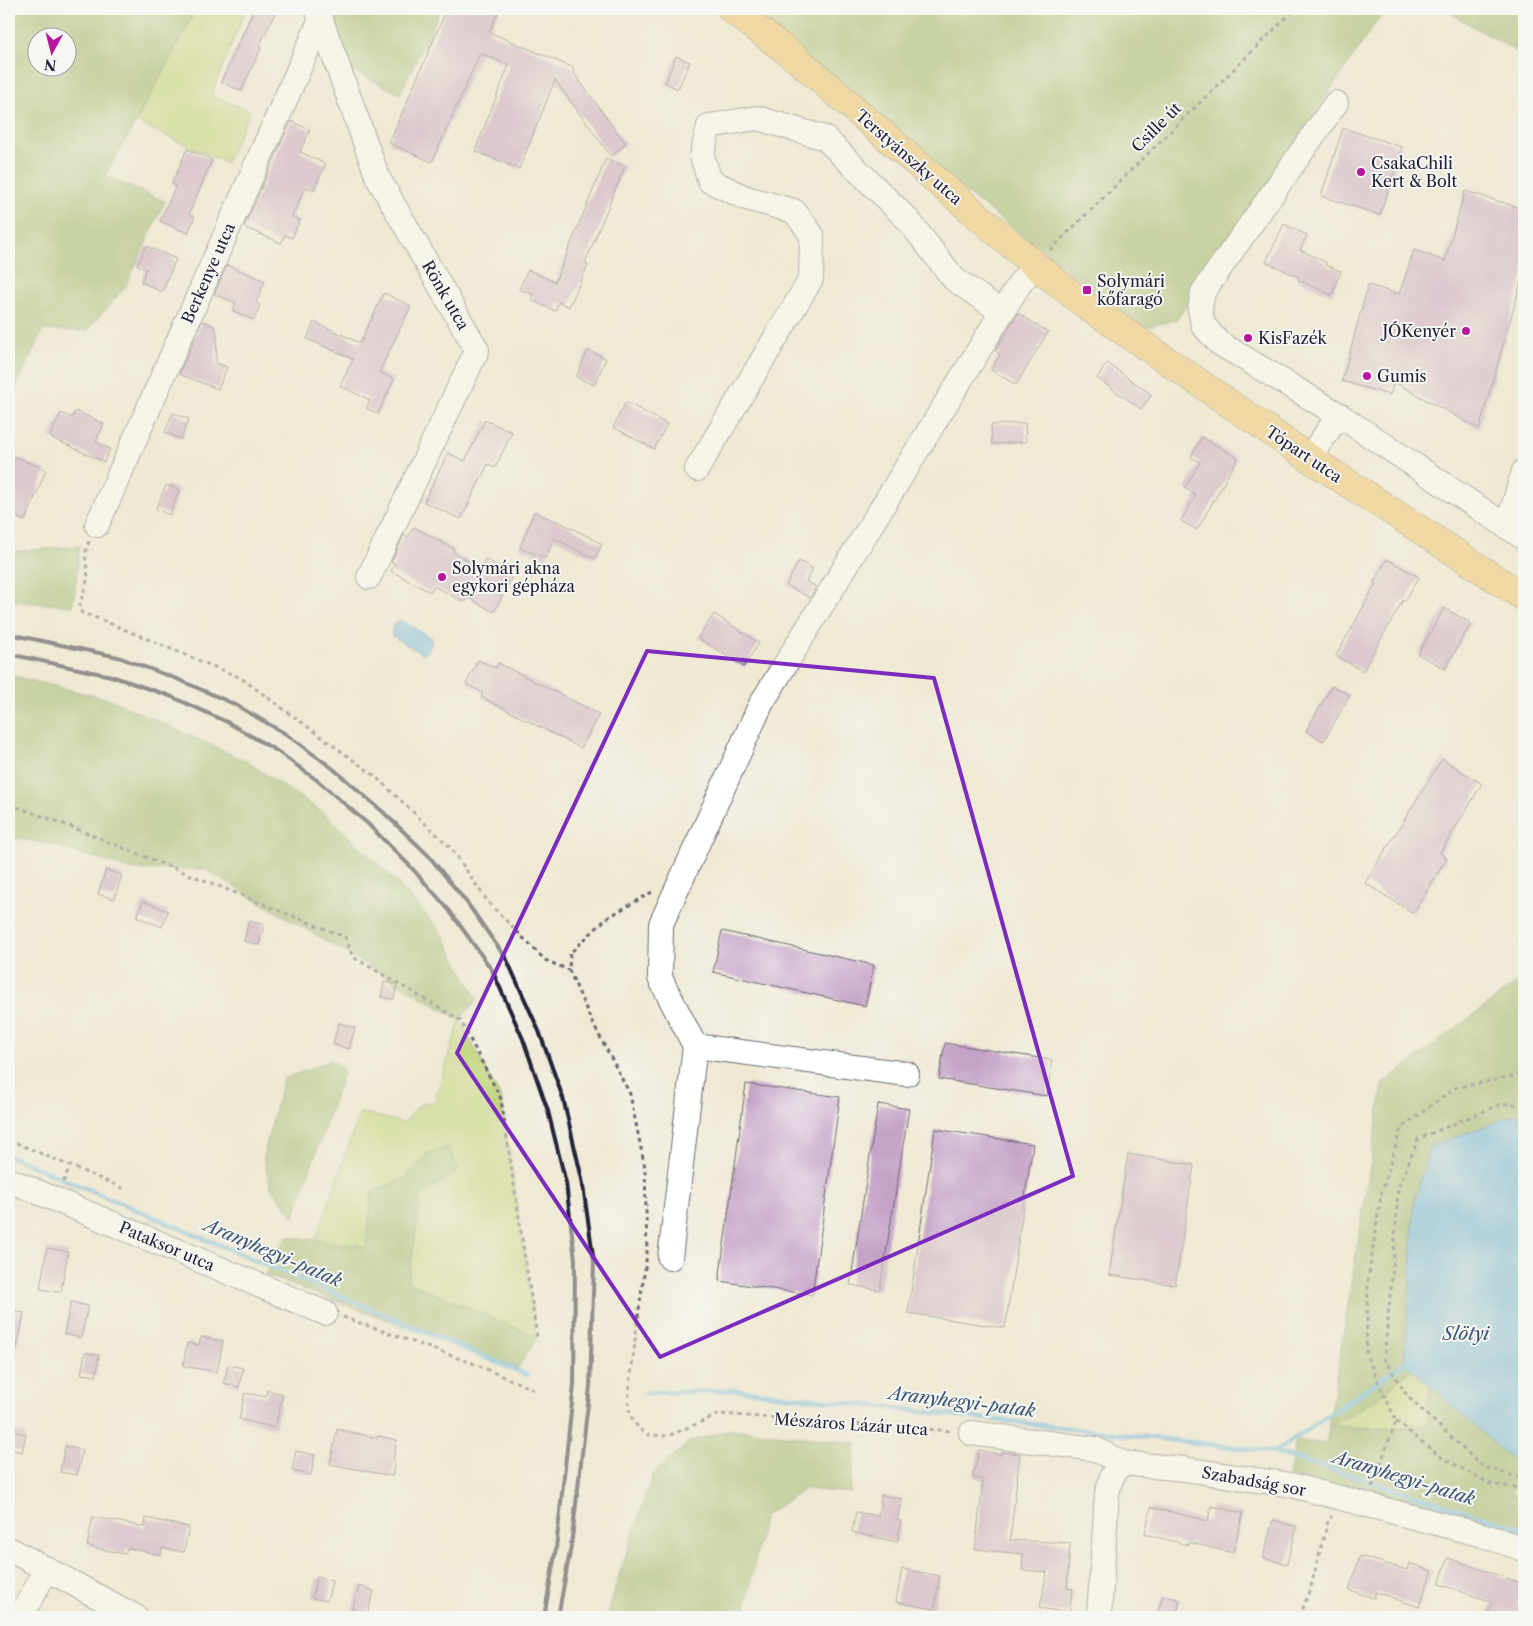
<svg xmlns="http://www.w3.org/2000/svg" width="1533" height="1626" viewBox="0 0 1533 1626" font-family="'Libre Caslon Text',serif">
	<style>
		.green { fill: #c0d477; stroke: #717b59 }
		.forest { fill: #98b668; stroke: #5d6c52; fill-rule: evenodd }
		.water { fill: #6ab8e4; stroke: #466d90 }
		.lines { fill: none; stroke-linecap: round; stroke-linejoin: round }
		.stream { stroke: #6ab8e4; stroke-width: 5 }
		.building { fill: #c5a2c7 }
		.minor-casing { stroke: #6a6871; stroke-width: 26 }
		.major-casing { stroke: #6a6871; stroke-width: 29 }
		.path { stroke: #6a6871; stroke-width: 3; stroke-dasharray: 4 4; stroke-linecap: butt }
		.minor { stroke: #fff; stroke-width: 24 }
		.major { stroke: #efc469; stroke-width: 28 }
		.rail { stroke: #22223b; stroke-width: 4 }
		.marked { fill: none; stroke: #7b2cbf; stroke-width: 4; stroke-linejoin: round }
		.poi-dot { fill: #b5179e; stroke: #f6f6f2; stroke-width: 2 }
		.labels { text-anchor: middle; stroke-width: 4; stroke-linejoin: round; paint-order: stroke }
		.street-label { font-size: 16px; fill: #22223b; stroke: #f6f6f2 }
		.poi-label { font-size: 16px; fill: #22223b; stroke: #f6f6f2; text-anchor: start }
		.water-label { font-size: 18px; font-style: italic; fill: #3b5676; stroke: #f6f6f2 }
	</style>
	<rect width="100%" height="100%" fill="#f6f6f2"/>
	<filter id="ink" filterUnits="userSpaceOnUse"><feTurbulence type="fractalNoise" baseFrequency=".02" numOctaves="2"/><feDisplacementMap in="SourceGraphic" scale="10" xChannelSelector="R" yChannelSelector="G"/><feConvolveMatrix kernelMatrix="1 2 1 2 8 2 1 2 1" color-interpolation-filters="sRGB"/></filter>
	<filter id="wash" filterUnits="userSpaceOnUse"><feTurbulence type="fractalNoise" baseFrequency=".0096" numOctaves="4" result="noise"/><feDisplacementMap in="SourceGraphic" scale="20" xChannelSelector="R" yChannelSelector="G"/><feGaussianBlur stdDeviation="1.12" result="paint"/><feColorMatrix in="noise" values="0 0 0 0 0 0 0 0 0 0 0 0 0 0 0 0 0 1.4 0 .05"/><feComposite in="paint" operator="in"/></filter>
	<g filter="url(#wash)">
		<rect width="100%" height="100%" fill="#efe9d4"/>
		<g class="green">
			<polygon points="196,9 246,9 211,95 250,111 226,163 136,122"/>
			<polygon points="460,1020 501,1099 537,1337 408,1282 421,1195 459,1170 428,1153 407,1177 372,1192 367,1248 316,1240 360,1112 404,1123 420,1104 434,1102"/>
			<polygon points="1411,1369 1430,1386 1428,1426 1369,1428 1329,1426 1375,1400"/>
			<polygon points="1515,1462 1524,1463 1524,1500 1511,1494"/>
		</g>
		<g class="forest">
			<path d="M9,9H196L136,122L105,176L165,201L126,286L87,331L43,330L9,403ZM38,38H68V68H38Z"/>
			<polygon points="331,9 441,9 400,94 350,69"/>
			<polygon points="725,9 1385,9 1177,319 1144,328"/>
			<polygon points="1443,9 1524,9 1524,56"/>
			<polygon points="80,546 73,606 9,601 9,552"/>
			<polygon points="9,675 109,699 246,761 325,814 401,886 442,933 477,999 460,1020 204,869 133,870 50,844 9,837"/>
			<polygon points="1524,977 1524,1115 1514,1115 1429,1147 1414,1204 1411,1273 1404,1363 1411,1369 1375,1400 1330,1426 1369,1428 1427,1426 1430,1386 1515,1462 1511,1494 1524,1500 1524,1538 1289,1476 1296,1440 1326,1444 1383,1083"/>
			<polygon points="332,1060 344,1071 294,1217 271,1188 263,1157 283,1079"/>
			<polygon points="448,1147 459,1170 421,1195 408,1282 537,1337 518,1368 265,1275 287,1236 366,1247 372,1192 407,1177 428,1153"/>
			<polygon points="732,1429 856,1443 850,1493 805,1489 764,1516 744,1617 607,1617 619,1575 653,1474 689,1442"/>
		</g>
		<g class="water">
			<polygon points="397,621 402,621 430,637 432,643 426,652 422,654 392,636 391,631"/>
			<polygon points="1514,1115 1524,1115 1524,1463 1515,1462 1404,1363 1411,1273 1414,1204 1429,1147"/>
		</g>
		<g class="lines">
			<g class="stream">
				<polyline points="9,1156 527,1375"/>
				<polyline points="646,1393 736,1390 1275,1452 1524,1530"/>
				<polyline points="1275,1452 1404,1363"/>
			</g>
		</g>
		<g id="blocks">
			<g class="building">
				<polygon points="254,9 277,9 259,47 261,48 241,91 221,82"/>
				<polygon points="447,9 500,9 489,32 574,68 573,72 626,144 611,156 555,80 519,169 475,151 509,65 480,53 432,162 389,143"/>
				<polygon points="676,56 690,62 678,89 665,83"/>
				<polygon points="291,121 310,130 300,152 326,164 313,191 305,187 292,216 300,220 292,238 285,235 281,243 244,227"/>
				<polygon points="1343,128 1402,147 1380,215 1321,196"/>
				<polygon points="187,149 212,160 189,214 195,217 188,233 160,221 176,186 172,184"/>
				<polygon points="606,159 625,166 585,263 588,265 569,307 559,302 555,311 531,300 533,295 519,289 528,270 555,282"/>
				<polygon points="1465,191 1524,209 1524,272 1479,429 1394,382 1390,395 1342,381 1368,285 1399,294 1414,250 1445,261"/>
				<polygon points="1284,224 1307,235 1300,250 1326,262 1325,265 1341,271 1332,295 1298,280 1299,277 1266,262"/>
				<polygon points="146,246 176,259 162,292 141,282 146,269 137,265"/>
				<polygon points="227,265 265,281 256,303 260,305 254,320 233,311 236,303 214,294"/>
				<polygon points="384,293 411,306 379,372 394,379 378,414 366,408 370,400 340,386 353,359 307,339 314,322 360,343"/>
				<polygon points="1018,313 1048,332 1016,385 991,370 1000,354 995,351"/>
				<polygon points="202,321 214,326 217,334 216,363 227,367 218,389 179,374"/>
				<polygon points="588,350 606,359 594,385 576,377"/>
				<polygon points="1107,363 1152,395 1141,409 1097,378"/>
				<polygon points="626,402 667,424 654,449 613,427"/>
				<polygon points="76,411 104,424 96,442 110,449 104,462 50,437 61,413 72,418"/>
				<polygon points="173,413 189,419 181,439 165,432"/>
				<polygon points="485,420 512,432 495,468 488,464 461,519 424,502 448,453 465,461"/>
				<polygon points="1025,423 1026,442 992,444 991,425"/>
				<polygon points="1202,437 1238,458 1197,530 1181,521 1196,495 1185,488 1200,462 1191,457"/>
				<polygon points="16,457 46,470 25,521 9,514 9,474"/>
				<polygon points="166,485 179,490 170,515 156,509"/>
				<polygon points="534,512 568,526 602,544 595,559 554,538 546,558 520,548"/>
				<polygon points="414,527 454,549 453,552 481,568 485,559 513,575 494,612 467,597 464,602 434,586 430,592 391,571 395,564 391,562 404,535 408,537"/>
				<polygon points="1387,559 1419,577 1405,601 1403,600 1363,671 1336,656 1376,584 1374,583"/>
				<polygon points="799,561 813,569 806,581 816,587 810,598 786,585"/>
				<polygon points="1444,608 1471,623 1445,669 1418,654"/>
				<polygon points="714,614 759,643 744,667 698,638"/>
				<polygon points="478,660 496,668 498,663 599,714 581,748 481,697 483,693 466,684"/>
				<polygon points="1332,686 1350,695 1324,741 1306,731"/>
				<polygon points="1442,759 1482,784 1440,853 1447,858 1413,913 1365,883"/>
				<polygon points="106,870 122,875 114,899 98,894"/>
				<polygon points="143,901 168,911 162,927 137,917"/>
				<polygon points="249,921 264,925 259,945 244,941"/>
				<polygon points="722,931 874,965 865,1006 713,972"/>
				<polygon points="384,982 397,984 394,999 381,997"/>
				<polygon points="339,1023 355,1028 349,1049 333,1044"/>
				<polygon points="945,1043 1052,1060 1047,1096 939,1079"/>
				<polygon points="746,1084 840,1097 812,1295 719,1281"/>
				<polygon points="878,1104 909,1109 880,1290 850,1285"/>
				<polygon points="935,1129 1033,1144 1005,1328 908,1313"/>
				<polygon points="1128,1154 1194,1165 1175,1285 1109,1275"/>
				<polygon points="47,1248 68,1252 61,1292 40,1289"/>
				<polygon points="71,1302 88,1306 81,1338 64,1334"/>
				<polygon points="9,1310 24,1313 15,1356 9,1355"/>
				<polygon points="201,1337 223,1341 217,1372 183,1366 187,1343 199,1345"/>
				<polygon points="85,1353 99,1355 96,1376 81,1374"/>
				<polygon points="228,1365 243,1368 239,1387 224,1383"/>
				<polygon points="267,1390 283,1394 275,1428 239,1419 245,1393 266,1397"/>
				<polygon points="337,1429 377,1438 378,1436 397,1440 393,1461 395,1461 392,1476 330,1464"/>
				<polygon points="11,1431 26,1434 22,1452 9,1449"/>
				<polygon points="65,1446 82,1450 77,1475 60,1472"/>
				<polygon points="979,1450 1001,1455 1001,1452 1020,1454 1010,1540 1070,1543 1067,1588 1073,1589 1069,1613 1040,1608 1047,1572 1022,1570 1023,1554 975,1549 983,1480 973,1477"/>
				<polygon points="296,1451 315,1455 311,1475 292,1471"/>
				<polygon points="882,1495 902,1499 897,1520 901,1521 897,1542 852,1532 856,1512 878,1516"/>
				<polygon points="1211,1506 1243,1513 1233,1553 1189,1542 1188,1545 1145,1534 1151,1507 1208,1521"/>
				<polygon points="93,1517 145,1527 146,1518 189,1527 184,1552 162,1548 161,1555 127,1548 125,1554 87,1546"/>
				<polygon points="1273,1520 1297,1527 1287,1564 1263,1558"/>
				<polygon points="1360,1556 1407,1570 1409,1563 1432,1571 1419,1607 1376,1592 1374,1598 1349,1590"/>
				<polygon points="1448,1558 1524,1584 1514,1617 1495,1617 1487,1615 1492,1602 1439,1584"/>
				<polygon points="902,1569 940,1576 934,1609 896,1602"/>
				<polygon points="317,1577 332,1581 327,1601 312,1598"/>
				<polygon points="359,1586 374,1591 366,1617 350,1617"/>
				<polygon points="1163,1595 1180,1600 1176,1617 1156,1617"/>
			</g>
		</g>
	</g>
	<g filter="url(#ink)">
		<use href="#blocks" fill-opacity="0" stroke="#6a6871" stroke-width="1"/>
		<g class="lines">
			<defs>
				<g id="minor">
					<polyline points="317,9 378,178 477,350 369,577"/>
					<polyline points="1336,103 1203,292 1200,309 1203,325 1219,343 1339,415 1524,538"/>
					<polyline points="1309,458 1339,415"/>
					<polyline points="697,469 811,279 812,235 794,211 746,198 710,181 702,156 709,126 757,118 825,138 908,220 954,279 1002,312"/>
					<polyline points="97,525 320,21"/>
					<polyline points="1507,527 1524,471"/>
					<polyline points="695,1046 907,1074"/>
					<polyline points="9,1180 325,1313"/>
					<polyline points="670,1258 695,1046 660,978 661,924 761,704 1020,283 1035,265"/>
					<polyline points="971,1433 1095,1449 1122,1463 1184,1469 1291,1485 1482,1535 1524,1549"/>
					<polyline points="9,1549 136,1617"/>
					<polyline points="20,1617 47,1569"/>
					<polyline points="1099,1617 1107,1493 1112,1476 1122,1463"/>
				</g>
				<polyline id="major" points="731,9 798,60 936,180 1035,265 1087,306 1309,458 1524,597"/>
			</defs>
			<use href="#minor" class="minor-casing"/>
			<use href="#major" class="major-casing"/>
			<g class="path">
				<polyline points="1050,250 1295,9"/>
				<polyline points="89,541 85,554 88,577 79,608 82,613 92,616 241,678 375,776 451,848 488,902 545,960 569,970"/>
				<polyline points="9,806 20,808 59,822 345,937 353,957 460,1020 501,1099 537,1337"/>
				<polyline points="652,892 607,918 570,953 569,970 590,1018 630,1094 645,1168 647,1254 637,1324 628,1401 630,1415 639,1429 649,1435 668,1436 720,1414 951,1431"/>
				<polyline points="1524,1105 1501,1104 1418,1139 1398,1189 1393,1266 1384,1359 1408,1397 1482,1466 1524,1479"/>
				<polyline points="9,1140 125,1189"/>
				<polyline points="63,1182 70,1167"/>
				<polyline points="343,1317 472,1363 537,1391"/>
				<polyline points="1396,1421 1438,1455 1490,1484 1524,1489"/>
				<polyline points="1372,1487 1396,1421 1366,1354 1368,1281 1381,1195 1401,1128 1455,1088 1524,1074"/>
				<polyline points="1300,1617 1311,1586 1328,1521 1332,1516"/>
			</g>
			<use href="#minor" class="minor"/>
			<use href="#major" class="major"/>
			<g class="rail">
				<polyline points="9,634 118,657 177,679 234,704 284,733 331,767 382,811 428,855 468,904 507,960 539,1031 563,1098 582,1179 594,1262 590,1387 571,1546 558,1617"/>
				<polyline points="9,654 111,676 170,696 227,722 277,751 318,781 368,824 410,866 449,910 492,970 523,1039 548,1111 566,1183 575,1260 574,1385 556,1548 544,1617"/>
			</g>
		</g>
	</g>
	<path d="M0 0H1533V1626H0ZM647,651L934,678L1073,1176L660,1357L457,1053Z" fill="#efe9d4" fill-opacity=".55" fill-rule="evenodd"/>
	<path class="marked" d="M647,651L934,678L1073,1176L660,1357L457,1053Z"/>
	<g class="poi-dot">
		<circle cx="1361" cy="172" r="5"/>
		<rect x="1082" y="285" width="10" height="10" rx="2.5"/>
		<circle cx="1466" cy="331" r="5"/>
		<circle cx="1248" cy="338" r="5"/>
		<circle cx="1367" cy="376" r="5"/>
		<circle cx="442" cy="577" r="5"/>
	</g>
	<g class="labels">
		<g class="street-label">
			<text transform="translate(1156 127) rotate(-45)" y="6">Csille út</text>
			<text transform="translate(909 157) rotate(41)" y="6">Terstyánszky utca</text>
			<text transform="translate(208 273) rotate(-66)" y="6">Berkenye utca</text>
			<text transform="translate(446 295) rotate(60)" y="6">Rönk utca</text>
			<text transform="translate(1304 454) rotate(34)" y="6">Tópart utca</text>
			<text transform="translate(167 1246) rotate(23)" y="6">Pataksor utca</text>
			<text transform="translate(851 1424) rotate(4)" y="6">Mészáros Lázár utca</text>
			<text transform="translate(1254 1481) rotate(10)" y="6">Szabadság sor</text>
		</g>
		<g class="poi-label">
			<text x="1371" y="169">CsakaChili<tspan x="1371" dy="18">Kert &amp; Bolt</tspan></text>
			<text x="1097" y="287">Solymári<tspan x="1097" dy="18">kőfaragó</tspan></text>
			<text x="1456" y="337" text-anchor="end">JÓKenyér</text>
			<text x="1258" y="344">KisFazék</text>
			<text x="1377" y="382">Gumis</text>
			<text x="452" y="574">Solymári akna<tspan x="452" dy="18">egykori gépháza</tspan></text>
		</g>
		<g class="water-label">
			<text transform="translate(273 1253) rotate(23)" y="6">Aranyhegyi-patak</text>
			<text x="1466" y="1340">Slötyi</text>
			<text transform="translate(962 1402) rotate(7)" y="6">Aranyhegyi-patak</text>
			<text transform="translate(1404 1478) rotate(17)" y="6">Aranyhegyi-patak</text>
		</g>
	</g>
	<rect width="1533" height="1626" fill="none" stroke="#f6f6f2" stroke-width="30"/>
	<g transform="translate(52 52) rotate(187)"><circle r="24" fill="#f6f6f2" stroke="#a1a1a9"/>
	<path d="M0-4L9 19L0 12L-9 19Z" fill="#b5179e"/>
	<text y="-8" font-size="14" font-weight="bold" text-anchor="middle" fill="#22223b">N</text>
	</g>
</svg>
